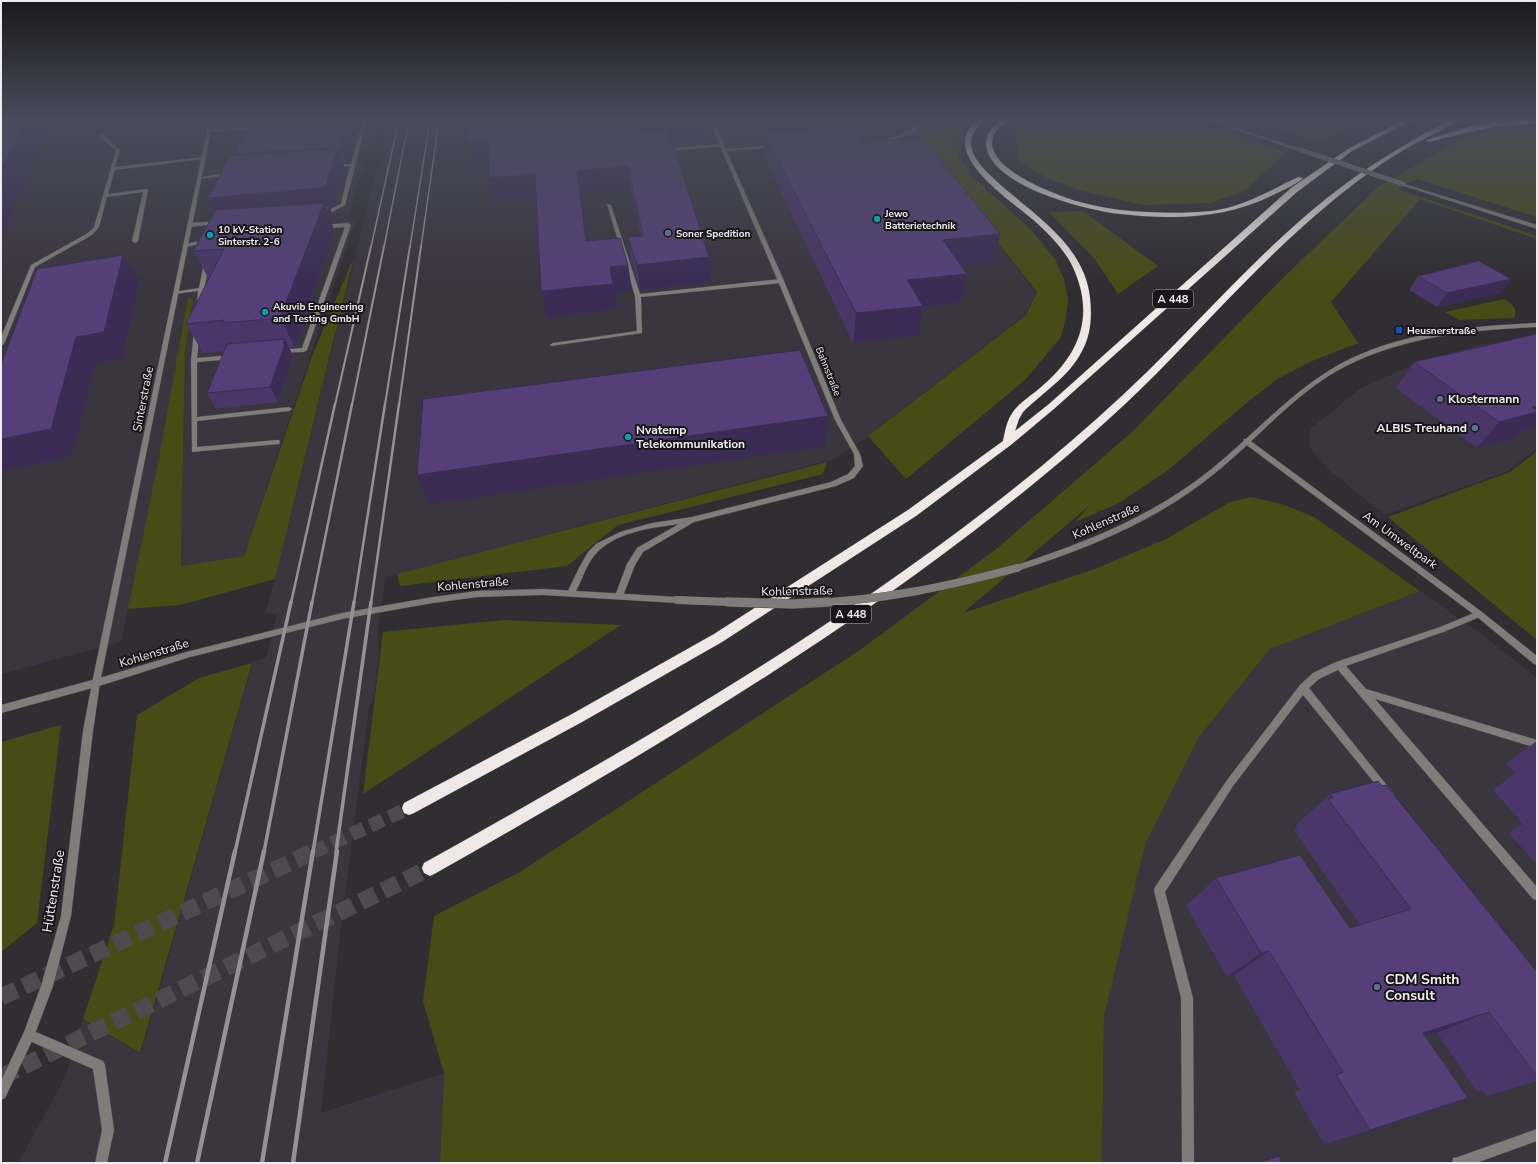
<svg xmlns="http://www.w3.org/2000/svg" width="1538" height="1164" viewBox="0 0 1538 1164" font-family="'Nunito Sans',sans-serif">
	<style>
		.built { fill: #3b3540 }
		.green { fill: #494b16 }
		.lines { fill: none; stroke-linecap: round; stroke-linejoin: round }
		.motorway-tunnel-far1 { stroke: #4e4b50; stroke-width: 14; stroke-dasharray: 14 7; stroke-linecap: butt }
		.motorway-tunnel { stroke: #4e4b50; stroke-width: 17; stroke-dasharray: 17 8; stroke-linecap: butt }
		.service-casing { stroke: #4c494e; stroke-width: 1 }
		.minor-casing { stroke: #4c494e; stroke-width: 1 }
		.tertiary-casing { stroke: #4c494e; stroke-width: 1 }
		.motorway-casing { stroke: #4c494e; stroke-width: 1 }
		.service { fill: #7f7c7a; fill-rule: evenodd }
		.minor { fill: #7f7c7a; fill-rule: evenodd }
		.tertiary { fill: #7f7c7a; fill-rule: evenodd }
		.motorway { fill: #f0e8e4; fill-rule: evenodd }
		.rail-far4 { stroke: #949296; stroke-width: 1.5 }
		.rail-far3 { stroke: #949296; stroke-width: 2 }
		.rail-far2 { stroke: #949296; stroke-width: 2.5 }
		.rail-far1 { stroke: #949296; stroke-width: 3.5 }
		.rail { stroke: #949296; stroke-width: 4.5 }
		.minor-bridge-casing { stroke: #4c494e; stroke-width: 5; stroke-linecap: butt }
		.tertiary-bridge-far1-casing { stroke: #4c494e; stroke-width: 8; stroke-linecap: butt }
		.tertiary-bridge-casing { stroke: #4c494e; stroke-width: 10; stroke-linecap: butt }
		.minor-bridge { stroke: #7f7c7a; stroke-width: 4.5 }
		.tertiary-bridge-far1 { stroke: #7f7c7a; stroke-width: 8 }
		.tertiary-bridge { stroke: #7f7c7a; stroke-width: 9 }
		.wall { fill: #4a3668 }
		.shaded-wall { fill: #3c2c55 }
		.building { fill: #563f79; stroke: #3c2c55 }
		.culture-dot { fill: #0f9aa8; stroke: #181619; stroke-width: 1.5 }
		.service-dot { fill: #5c6f8a; stroke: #181619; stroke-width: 1.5 }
		.transit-dot { fill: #1a4fb4; stroke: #181619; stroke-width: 1.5 }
		.labels { text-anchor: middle; stroke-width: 4; stroke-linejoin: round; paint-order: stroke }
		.far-poi-label { font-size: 10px; font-weight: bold; fill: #efedf1; stroke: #181619; text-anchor: start }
		.far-street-label { font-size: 10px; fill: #efedf1; stroke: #181619 }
		.shield { fill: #181619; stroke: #aeacb0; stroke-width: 1 }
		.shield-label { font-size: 11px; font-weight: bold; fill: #efedf1 }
		.street-label { font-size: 12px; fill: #efedf1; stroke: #181619 }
		.poi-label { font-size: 12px; font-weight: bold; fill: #efedf1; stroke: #181619; text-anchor: start }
		.near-street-label { font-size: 14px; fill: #efedf1; stroke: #181619 }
		.near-poi-label { font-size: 14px; font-weight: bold; fill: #efedf1; stroke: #181619; text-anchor: start }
	</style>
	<rect width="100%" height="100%" fill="#312e33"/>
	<g class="built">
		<polygon points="1,120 377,120 348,219 356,219 244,556 181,566 185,348 193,299 188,297 159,457 121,642 1,674"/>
		<polygon points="389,120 933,120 918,137 921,141 920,145 1036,292 1025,315 864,439 834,459 386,577 377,633 379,652 374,698 369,707 340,935 321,1113 444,1073 440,1163 18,1163 66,1076 82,1020 141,1054 253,661 266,658 277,614 265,613 275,579"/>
		<polygon points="1520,340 1537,340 1537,449 1508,471 1385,515 1329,470 1309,446 1310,429 1361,388 1429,358 1489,343"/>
		<polygon points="1420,591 1481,634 1537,678 1537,1163 1102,1163 1104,1017 1145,845 1199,737 1270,649"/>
	</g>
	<g class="green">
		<polygon points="933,120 969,120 955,140 960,159 971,175 1031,230 1055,259 1064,279 1068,300 1066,318 1061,337 1026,379 906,479 868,436 1026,315 1037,292 920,145 921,141 918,137"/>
		<polygon points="1046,120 1185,120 1201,124 1286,152 1245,191 1210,203 1143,205 1082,191 1047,178 1017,159 1017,135 1034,124"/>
		<polygon points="1246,120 1368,120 1318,140"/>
		<polygon points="1537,127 1537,217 1417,179 1397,189 1537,236 1537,239 1420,199 1331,302 1358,343 1312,361 1279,378 1250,400 1167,471 1119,503 1075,522 1090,505 963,613 1095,569 1166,539 1230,502 1250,497 1282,504 1314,517 1420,591 1270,649 1199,737 1145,845 1104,1017 1102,1163 440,1163 444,1073 423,1001 434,916 520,872 659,781 860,650 995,550 1131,433 1285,276 1379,186 1464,138 1503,129"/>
		<polygon points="1083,211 1158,266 1118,294 1094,258 1049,212"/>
		<polygon points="354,257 275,579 180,605 128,609 159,457 188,297 193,299 185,348 181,566 244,556 312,356"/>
		<path d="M1504,299C1512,304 1518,309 1514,318L1459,320L1445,312Z"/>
		<polygon points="1537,451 1537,640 1388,517 1510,472"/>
		<polygon points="827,462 823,474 618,525 567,566 400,586 397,574"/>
		<polygon points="504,620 621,625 363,794 383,632"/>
		<polygon points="252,663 140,1053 83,1019 114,925 137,715 199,678"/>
		<polygon points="61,725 37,923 1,952 1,742"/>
	</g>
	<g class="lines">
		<polyline class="motorway-tunnel-far1" points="313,852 409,808"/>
		<g class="motorway-tunnel">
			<polyline points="1,997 315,851"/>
			<polyline points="1,1077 430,868"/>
		</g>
		<defs>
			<g id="service">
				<polygon points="359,120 363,120 366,124 345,205 332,212 319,213 319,211 329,210 341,204 350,166 334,167 332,166 334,165 351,164 362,124"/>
				<path d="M926,120H931C921,129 889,147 877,141L898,136Z"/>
				<polygon points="252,127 249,135 247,136 245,135 248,129 209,132 207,131 209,130"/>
				<polygon points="99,134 103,134 120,150 115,167 204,157 206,158 204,159 115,170 108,194 146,189 148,190 138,241 135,243 132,241 143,192 107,197 99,227 92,235 35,267 4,344 1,346 1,337 31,265 88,233 94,227 116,150 99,136"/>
				<polygon points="722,144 724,145 724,146 665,151 663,150 665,149"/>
				<polygon points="776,145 778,146 778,147 725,151 723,150 725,149"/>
				<polygon points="227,171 231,172 230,175 199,179 197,178 226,173"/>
				<polygon points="607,204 611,205 640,294 781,279 784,281 781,283 641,297 642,333 551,346 550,345 553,343 637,331 635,296"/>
				<polygon points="220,221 222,222 222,223 190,227 187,225 190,223"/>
				<polygon points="348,223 351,225 307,350 304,352 278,353 277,352 280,350 302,348 345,227 322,229 319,227 322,225"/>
				<polygon points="207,239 210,241 209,242 186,247 183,245"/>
				<polygon points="207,260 210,262 204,289 202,306 197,305 198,291 174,294 174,292 199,288 204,262"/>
				<polygon points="197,329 200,331 197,358 233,355 236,357 233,359 197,362 197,417 289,407 292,409 289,411 197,421 197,447 277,440 279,440 280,442 279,444 192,452 191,360 194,331"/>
				<polygon points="1479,611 1482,612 1483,614 1482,616 1446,631 1346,666 1366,689 1537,740 1537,748 1375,699 1537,887 1537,900 1533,899 1338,670 1319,679 1309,688 1393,793 1391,796 1388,797 1385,796 1303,695 1233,786 1165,892 1193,998 1194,1163 1182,1163 1181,998 1154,891 1155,887 1227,780 1300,685 1313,673 1336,662 1440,627"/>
				<polygon points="29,1029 103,1061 105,1065 114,1130 107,1163 95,1163 102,1130 93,1069 25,1039 23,1035 25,1031"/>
				<polygon points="1537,1129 1537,1141 1476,1163 1452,1163 1453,1158 1458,1157"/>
			</g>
			<g id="minor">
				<polygon points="205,120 209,120 211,131 100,683 93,731 71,916 53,986 33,1039 5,1098 1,1100 1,1081 24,1032 41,986 61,916 83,731 92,683 207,131"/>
				<path d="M709,120H713L784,281L841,420L860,454L863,466L854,478L836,486L694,522L643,552L635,565L623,596L622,598H616L615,596L627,564L637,548L679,524C651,528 613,532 594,556C585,567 581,583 574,595H568L567,593L579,568L588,552L596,544L620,532L652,523L692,517L831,482L848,474L855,466L854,454L835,420L778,281Z"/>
				<polygon points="1207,120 1213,120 1303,150 1299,151"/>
				<polygon points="1401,183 1537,225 1537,229 1401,185"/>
				<polygon points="1244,439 1248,439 1482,612 1537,656 1537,665 1534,664 1476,616 1244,443"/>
			</g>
			<g id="tertiary">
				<path d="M1537,323V327C1472,330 1406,336 1346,366C1295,392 1258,439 1214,474C1156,521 1087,549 1017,571L1013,568L1014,566C1084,543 1151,517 1209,471C1253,436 1290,392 1340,364C1400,332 1471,326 1537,323Z"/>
				<polygon points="543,589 677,597 680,598 681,600 680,602 677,603 543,595 477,597 433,603 342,619 190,657 96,687 1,713 1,705 96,679 190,651 342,613 433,597 477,591"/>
			</g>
			<g id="motorway">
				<path d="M977,120H984C977,128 970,134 971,146C973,158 983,168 991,176C1028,212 1084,241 1090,298C1092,316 1091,335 1082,351C1069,377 1043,392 1023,412L1019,419L1015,431L1049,404L1291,188L1348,149L1404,120H1412L1352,151L1297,192L1055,408L1012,444L916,516L722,642L582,722L414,813L409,815L404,813L402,808L404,803L572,714L714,634L908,510L1003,441C1005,431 1007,420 1013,412C1020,402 1031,396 1040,388C1077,357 1095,320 1075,272C1068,254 1053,238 1039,225C1016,203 935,155 977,120Z"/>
				<path d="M1002,120H1009C1004,125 997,128 994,134C979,167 1054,194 1076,201C1090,205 1105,208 1120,210C1150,213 1181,214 1211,211C1243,207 1269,191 1298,177L1303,178C1297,184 1286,189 1277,193C1229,219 1175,220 1121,214C1086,210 998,188 987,150C983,136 991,127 1002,120Z"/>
				<path d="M1451,120H1459C1445,129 1429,136 1414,144C1384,161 1356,181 1330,203C1267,255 1213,316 1156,374C1117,413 1075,450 1032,485C847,636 642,756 436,873L430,876L424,873L422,868L424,863C639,743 853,621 1043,465C1079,435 1114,404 1148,371C1207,313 1262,250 1327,198C1366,167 1407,142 1451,120Z"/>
				<path d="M1523,120H1537V124C1497,124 1467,132 1429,142L1426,140L1469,127L1496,122Z"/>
			</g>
		</defs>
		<use href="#service" class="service-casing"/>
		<use href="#minor" class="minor-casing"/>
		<use href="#tertiary" class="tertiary-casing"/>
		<use href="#motorway" class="motorway-casing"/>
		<use href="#service" class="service"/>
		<use href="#minor" class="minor"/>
		<use href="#tertiary" class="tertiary"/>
		<use href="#motorway" class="motorway"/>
		<g class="rail-far4">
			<polyline points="371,247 399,120"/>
			<polyline points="384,247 409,120"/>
			<polyline points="410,247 430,120"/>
			<polyline points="421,247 439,120"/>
		</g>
		<g class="rail-far3">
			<polyline points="335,405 371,246"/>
			<polyline points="352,405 384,246"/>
			<polyline points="385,405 410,246"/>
			<polyline points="399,405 421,246"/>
		</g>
		<g class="rail-far2">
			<polyline points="291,603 335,404"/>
			<polyline points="312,603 352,404"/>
			<polyline points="354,603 385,404"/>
			<polyline points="371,603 399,404"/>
		</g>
		<g class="rail-far1">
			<polyline points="235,852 291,602"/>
			<polyline points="264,852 312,602"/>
			<polyline points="313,852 354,602"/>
			<polyline points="336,852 371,602"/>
		</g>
		<g class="rail">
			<polyline points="165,1163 235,851"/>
			<polyline points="197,1163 264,851"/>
			<polyline points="262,1163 313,851"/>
			<polyline points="293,1163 337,851"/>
		</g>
		<defs>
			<polyline id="minor-bridge" points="1301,150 1403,184"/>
			<g id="tertiary-bridge-far1">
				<polyline points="677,600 756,603"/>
				<path d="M809,603C880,601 949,586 1017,568"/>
			</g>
			<polyline id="tertiary-bridge" points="727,602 793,604 829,602"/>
		</defs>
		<use href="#minor-bridge" class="minor-bridge-casing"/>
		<use href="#tertiary-bridge-far1" class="tertiary-bridge-far1-casing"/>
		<use href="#tertiary-bridge" class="tertiary-bridge-casing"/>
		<use href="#minor-bridge" class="minor-bridge"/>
		<use href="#tertiary-bridge-far1" class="tertiary-bridge-far1"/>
		<use href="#tertiary-bridge" class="tertiary-bridge"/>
	</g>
	<g class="wall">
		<polygon points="470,120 707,120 708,140 673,143 709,257 711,282 640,290 631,262 628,237 641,236 631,190 581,194 587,241 628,265 632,291 615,293 617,309 547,317 541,291 537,198 493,202 488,178 488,164 474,166 468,143"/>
		<polygon points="815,120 840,120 863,142 994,262 961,265 961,302 923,307 919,335 853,343 765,158 764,133 816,129 815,125"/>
		<polygon points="359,122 347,163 343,163 345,169 334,206 330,208 332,213 330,219 334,230 295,347 289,348 292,354 291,357 292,359 278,402 216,409 207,393 225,351 203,353 186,324 209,279 193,251 215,211 236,155 235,154"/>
		<polygon points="1418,276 1511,279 1501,293 1437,307 1409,290"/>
		<polygon points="1537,334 1537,427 1523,430 1517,438 1477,448 1396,388 1414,362"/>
		<polygon points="1537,741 1537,865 1509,833 1523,824 1493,790 1515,773 1506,763"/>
		<polygon points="1330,794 1537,972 1537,1081 1487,1096 1482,1090 1477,1092 1437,1033 1426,1037 1370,1130 1324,1144 1294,1092 1300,1090 1234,975 1227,977 1186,906 1216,878 1350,928 1360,925 1294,830 1297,827 1296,825"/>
	</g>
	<g class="shaded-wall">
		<polygon points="25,120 52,120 1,239 1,171"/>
		<polygon points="350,120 358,120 359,122 347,163 341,147"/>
		<polygon points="681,120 707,120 708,140 669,144 667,124 666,121"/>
		<polygon points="580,131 584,154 577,134"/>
		<polygon points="489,141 494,164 474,166 468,143"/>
		<polygon points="338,149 345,169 334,206 330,208 332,213 330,219 334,230 295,347 280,318 219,219 208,198"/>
		<polygon points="628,166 631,190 581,194 591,266 586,241 577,171"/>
		<polygon points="535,174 540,198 493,202 488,178"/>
		<polygon points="1000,234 994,262 939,268 943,240"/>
		<polygon points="123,255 139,280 122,358 95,363 72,456 1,471 1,439 76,337"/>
		<polygon points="709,257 711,282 640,290 637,265"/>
		<polygon points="628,265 632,291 615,293 617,309 547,317 541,291 610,267"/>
		<polygon points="967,274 961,302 923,307 919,335 853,343 856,313 907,280"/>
		<polygon points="1511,279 1501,293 1437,307 1447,293"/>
		<polygon points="285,339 292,354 291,357 292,359 278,402 270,387"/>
		<polygon points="1537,406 1537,427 1523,430 1517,438 1477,448 1499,422 1532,407"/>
		<polygon points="828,416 826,446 429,504 417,475"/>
		<polygon points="1269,951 1234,975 1227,977 1261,953"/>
		<polygon points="1489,1012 1437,1033 1376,1053 1423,1033"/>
	</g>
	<g class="building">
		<polygon points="1,120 25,120 1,171"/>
		<polygon points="253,120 350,120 341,147 235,154"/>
		<polygon points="470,120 681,120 666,121 667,124 580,131 577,134 580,136 668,129 709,257 637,265 628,237 643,236 628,166 577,171 586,241 620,238 628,265 610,267 613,284 541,291 535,174 488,178 489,141 468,143"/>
		<polygon points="815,120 840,120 841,121 825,122 824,128 819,128"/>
		<polygon points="851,120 863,142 922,137 1000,234 943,240 967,274 907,280 923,306 856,313 764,133 827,128 825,122"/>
		<polygon points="338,149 326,185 320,188 208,198 230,156"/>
		<polygon points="324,203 280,318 222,323 224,320 186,324 224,249 193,251 216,210"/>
		<polygon points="325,206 329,206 327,212"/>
		<polygon points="123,255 104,332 76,337 51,429 1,439 1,365 37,269"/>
		<polygon points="1479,261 1511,279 1447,293 1418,276"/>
		<polygon points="1537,334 1537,406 1532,407 1537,410 1537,412 1499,422 1414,362"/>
		<polygon points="285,339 283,344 285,344 270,387 207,393 227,344"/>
		<polygon points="800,350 828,416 417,475 423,399"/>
		<polygon points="1378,781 1382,786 1386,785 1537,972 1537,1073 1535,1074 1489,1012 1423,1033 1468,1098 1370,1130 1336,1075 1343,1072 1269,951 1261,953 1216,878 1300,855 1350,928 1411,909 1328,799 1333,798 1330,794"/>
		<polygon points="1279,1156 1282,1163 1258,1163"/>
	</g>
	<linearGradient id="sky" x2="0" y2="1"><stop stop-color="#1b191c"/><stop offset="0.42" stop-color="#484c5b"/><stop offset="1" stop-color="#484c5b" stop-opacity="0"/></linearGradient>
	<rect width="1538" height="283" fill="url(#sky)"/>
	<g class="culture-dot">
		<circle cx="877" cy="219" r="4"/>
		<circle cx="210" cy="235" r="4"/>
		<circle cx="265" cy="312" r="4"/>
		<circle cx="628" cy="437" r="4"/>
	</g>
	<g class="service-dot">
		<circle cx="668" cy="233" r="4"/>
		<circle cx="1440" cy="399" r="4"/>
		<circle cx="1475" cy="428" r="4"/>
		<circle cx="1377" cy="987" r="4"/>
	</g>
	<rect class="transit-dot" x="1395" y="326" width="8" height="8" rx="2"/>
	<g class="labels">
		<g class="far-poi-label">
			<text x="885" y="217">Jewo<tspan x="885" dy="12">Batterietechnik</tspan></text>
			<text x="218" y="233">10 kV-Station<tspan x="218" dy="12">Sinterstr. 2-6</tspan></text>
			<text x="676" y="237">Soner Spedition</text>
			<text x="273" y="310">Akuvib Engineering<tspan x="273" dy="12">and Testing GmbH</tspan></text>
			<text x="1407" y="334">Heusnerstraße</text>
		</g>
		<g class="far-street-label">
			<text transform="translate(829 371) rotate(68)" y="4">Bahnstraße</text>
		</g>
		<g class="shield">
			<rect x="1153" y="290" width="40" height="18" rx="3"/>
			<rect x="831" y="605" width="40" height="18" rx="3"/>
		</g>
		<g class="shield-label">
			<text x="1173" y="303">A 448</text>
			<text x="851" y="618">A 448</text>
		</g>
		<g class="street-label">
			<text transform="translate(143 399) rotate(-79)" y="4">Sinterstraße</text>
			<text transform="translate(1106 521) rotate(-24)" y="4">Kohlenstraße</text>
			<text transform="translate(1400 540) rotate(36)" y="4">Am Umweltpark</text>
			<text transform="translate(473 584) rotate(-5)" y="4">Kohlenstraße</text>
			<text transform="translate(797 591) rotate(-1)" y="4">Kohlenstraße</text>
			<text transform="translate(154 653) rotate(-17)" y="4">Kohlenstraße</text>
		</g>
		<g class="poi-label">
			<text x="1448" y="403">Klostermann</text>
			<text x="1467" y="432" text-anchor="end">ALBIS Treuhand</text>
			<text x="636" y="434">Nvatemp<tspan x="636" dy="14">Telekommunikation</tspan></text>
		</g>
		<g class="near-street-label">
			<text transform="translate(53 891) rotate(-81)" y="5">Hüttenstraße</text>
		</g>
		<g class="near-poi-label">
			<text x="1385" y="984">CDM Smith<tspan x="1385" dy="16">Consult</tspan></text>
		</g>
	</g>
	<rect width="1538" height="1164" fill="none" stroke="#efedf1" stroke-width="4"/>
</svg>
